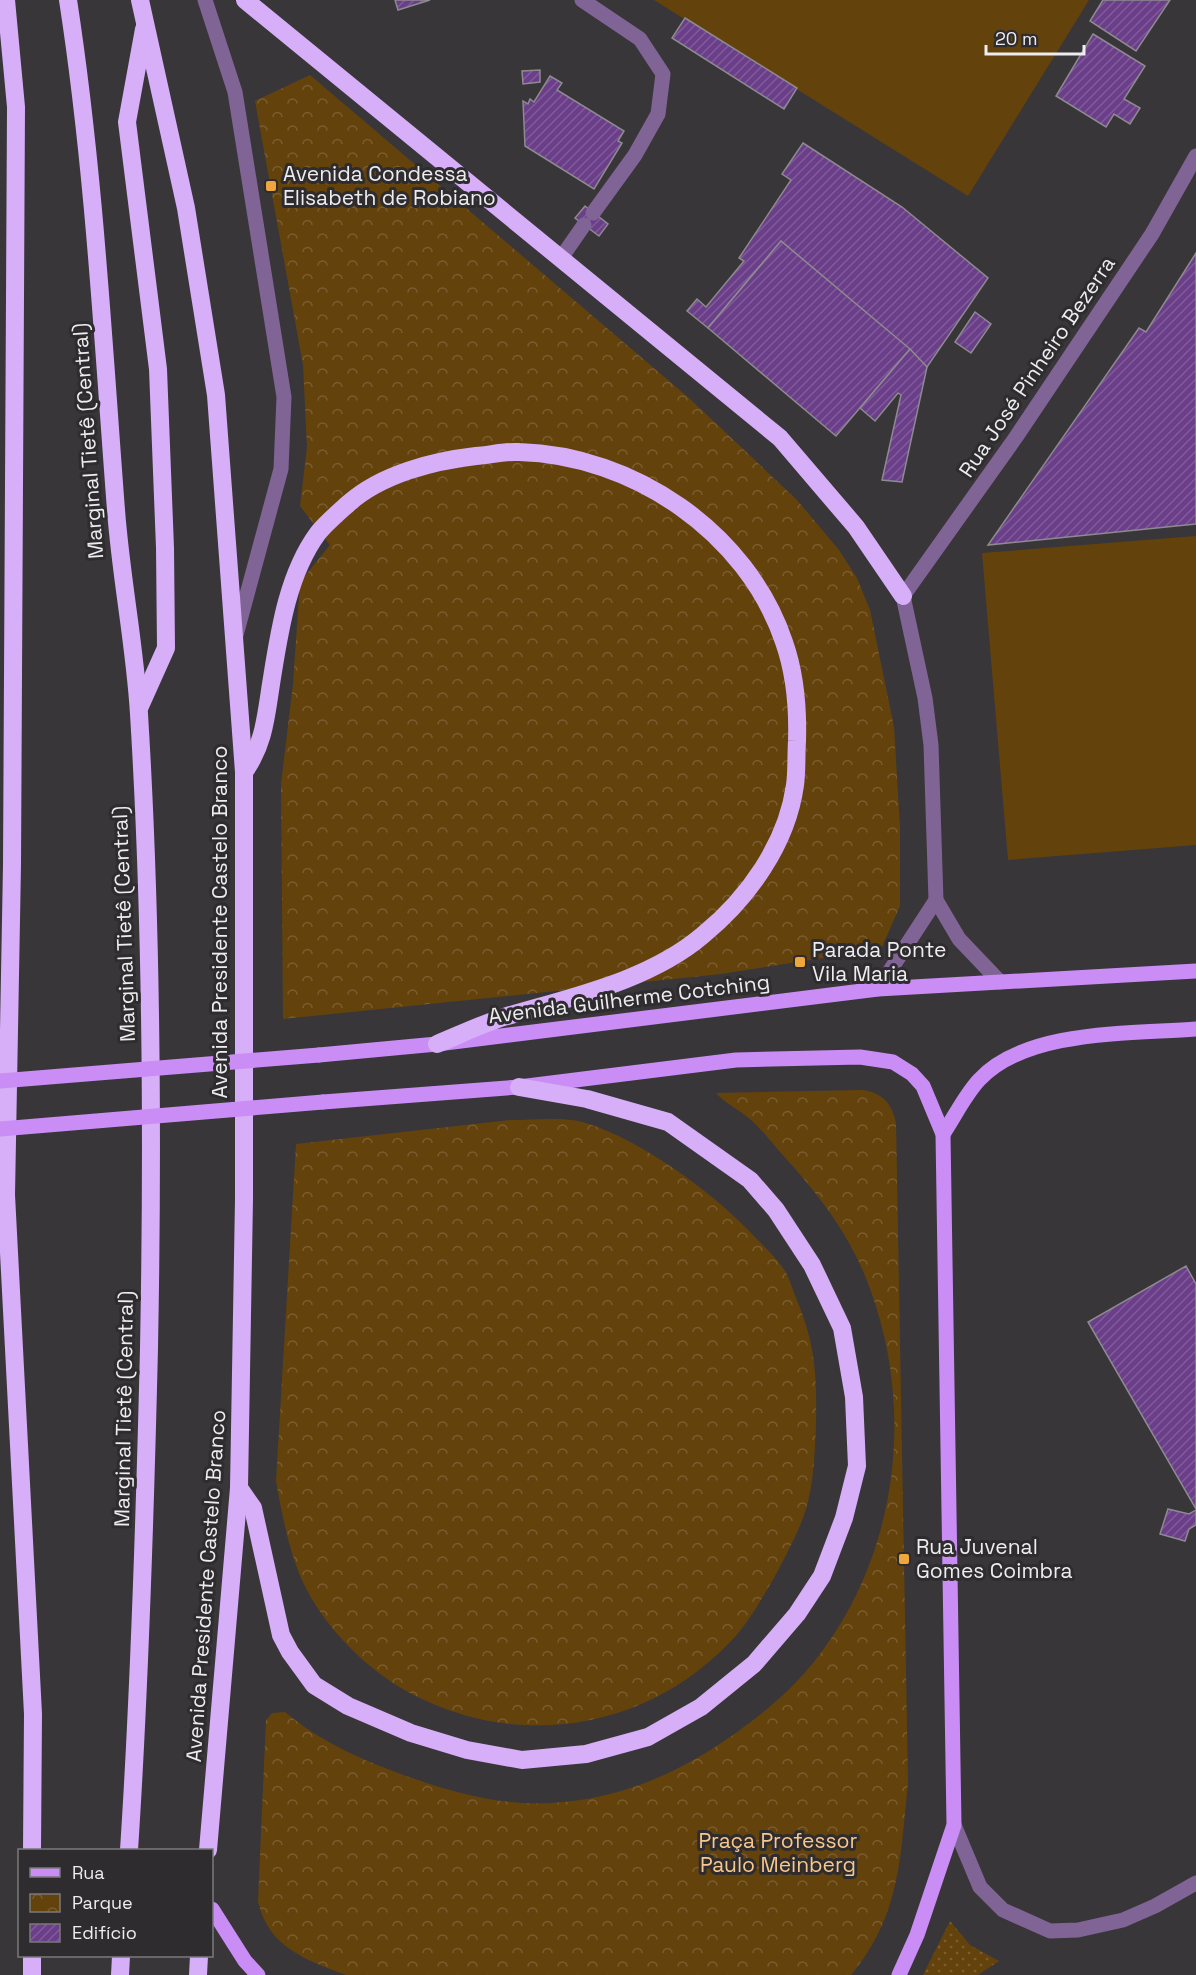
<svg xmlns="http://www.w3.org/2000/svg" width="1196" height="1975" viewBox="0 0 1196 1975" font-family="'Space Grotesk',sans-serif">
	<style>
		.grass { fill: url(#grass-dots) }
		.park { fill: url(#park-crowns) }
		.pitch { fill: #64420c }
		.building { fill: url(#building-hatch); stroke: #8d8b8f; stroke-width: 1.5 }
		.lines { fill: none; stroke-linecap: round; stroke-linejoin: round }
		.minor { stroke: #806496; stroke-width: 15 }
		.major { stroke: #c98df5; stroke-width: 15 }
		.highway { stroke: #d7aef8; stroke-width: 18 }
		.major-bridge { stroke: #c98df5; stroke-width: 15 }
		.poi-dot { fill: #efa73d; stroke: #2e2c2f; stroke-width: 2 }
		.labels { text-anchor: middle; stroke-width: 6; stroke-linejoin: round; paint-order: stroke }
		.poi-label { font-size: 21px; fill: #edecee; stroke: #2e2c2f; text-anchor: start }
		.street-label { font-size: 21px; fill: #edecee; stroke: #2e2c2f }
		.park-label { font-size: 21px; fill: #f6c88c; stroke: #2e2c2f }
	</style>
	<defs>
		<pattern id="grass-dots" width="8" height="8" patternUnits="userSpaceOnUse" patternTransform="scale(1.5)"><rect width="8" height="8" fill="#64420c"/><path d="M2 2h.1M6 6h.1" fill="none" stroke="#7a5d30" stroke-width="1.8" stroke-linecap="round"/></pattern>
		<pattern id="park-crowns" width="20" height="18" patternUnits="userSpaceOnUse" patternTransform="scale(1.5)"><rect width="20" height="18" fill="#64420c"/><path d="M2 6a3 3 0 1 1 6 0M12 15a3 3 0 1 1 6 0" fill="none" stroke="#7a5d30"/></pattern>
		<pattern id="building-hatch" width="6" height="6" patternUnits="userSpaceOnUse" patternTransform="scale(1.5)"><rect width="6" height="6" fill="#6a3e88"/><path d="M-1 1l2-2M0 6l6-6M5 7l2-2" fill="none" stroke="#805a99"/></pattern>
	</defs>
	<rect width="100%" height="100%" fill="#383639"/>
	<polygon class="grass" points="950,1921 970,1945 999,1961 978,1975 923,1975"/>
	<g class="park">
		<polygon points="310,75 689,398 797,500 839,550 857,578 870,610 894,727 900,827 900,906 881,949 721,974 283,1019 281,784 293,684 300,582 330,545 300,506 307,447 303,365 255,101"/>
		<path d="M863,1090C883,1093 892,1104 896,1123L908,1783C900,1857 901,1915 851,1975H346C307,1960 268,1948 258,1901L266,1720L272,1713L285,1712C322,1743 366,1762 412,1778C460,1795 512,1808 564,1802C626,1796 680,1772 730,1737C760,1716 790,1692 813,1663C898,1558 916,1410 869,1286C850,1234 817,1192 780,1152C771,1141 761,1129 751,1120C740,1110 726,1104 716,1093Z"/>
		<path d="M511,1120C532,1120 558,1117 578,1121C633,1134 713,1192 751,1233C761,1244 774,1255 783,1268C789,1276 792,1288 796,1298C815,1343 817,1374 816,1423C815,1450 814,1482 806,1509C799,1532 786,1555 775,1576C762,1598 748,1624 730,1642C649,1727 527,1749 422,1699C372,1676 324,1629 301,1578C288,1547 282,1514 276,1481L296,1144Z"/>
	</g>
	<g class="pitch">
		<polygon points="654,0 1089,0 968,196"/>
		<polygon points="1196,536 1196,845 1008,860 982,553"/>
	</g>
	<g class="building">
		<polygon points="395,0 430,0 398,10"/>
		<polygon points="1103,0 1170,0 1136,51 1090,21"/>
		<polygon points="685,18 797,88 784,109 672,38"/>
		<polygon points="1093,34 1145,66 1124,99 1140,108 1130,124 1114,114 1106,127 1056,96"/>
		<polygon points="540,70 540,82 523,84 522,71"/>
		<polygon points="550,76 562,83 557,90 624,131 618,141 622,143 594,189 525,146 523,101 528,104 530,99 534,102"/>
		<polygon points="803,143 902,207 988,278 927,367 781,241 708,328 687,311 697,299 706,307 744,261 739,258 791,180 782,174"/>
		<polygon points="585,206 608,224 599,236 575,218"/>
		<polygon points="781,241 910,349 836,436 708,328"/>
		<polygon points="1196,253 1196,524 988,545 1139,328 1146,332"/>
		<polygon points="975,312 991,324 971,353 955,342"/>
		<polygon points="910,349 927,367 902,482 882,480 901,395 898,393 875,421 860,408"/>
		<polygon points="1186,1266 1196,1284 1196,1509 1088,1322"/>
		<polygon points="1168,1509 1189,1514 1196,1510 1196,1525 1189,1529 1185,1541 1160,1534"/>
	</g>
	<g class="lines">
		<g class="minor">
			<polyline points="205,0 235,92 284,397 281,469 236,635"/>
			<polyline points="582,0 640,39 663,74 658,114 635,155 593,213"/>
			<polyline points="561,258 584,225"/>
			<polyline points="1000,982 959,939 936,900 931,745 925,698 903,596 1016,437 1152,234 1196,156"/>
			<polyline points="878,989 936,900"/>
			<polyline points="954,1825 980,1887 1003,1910 1050,1931 1078,1930 1123,1920 1155,1906 1196,1883"/>
		</g>
		<g class="major">
			<polyline points="319,1055 437,1044 878,989 1196,971"/>
			<polyline points="323,1102 519,1087 736,1060 860,1057 893,1062 912,1074 923,1086 943,1134 954,1825 917,1935 899,1975"/>
			<path d="M943,1134C955,1116 965,1095 979,1080C1026,1029 1132,1034 1196,1029"/>
			<polyline points="212,1909 245,1961 258,1975"/>
		</g>
		<g class="highway">
			<polyline points="6,0 16,107 12,865 6,1195 33,1714 32,1850"/>
			<path d="M68,0C94,169 103,340 116,510C121,578 135,646 139,714C152,925 153,1136 149,1348C145,1515 140,1683 129,1850"/>
			<polyline points="140,0 186,208 216,395 244,772 244,1199 239,1488 208,1850"/>
			<polyline points="245,0 780,438 856,527 903,596"/>
			<polyline points="140,706 166,648 165,548 158,369 127,122 144,29"/>
			<path d="M244,772C264,745 266,716 271,684C279,634 287,575 318,533C326,523 339,512 349,503C382,474 433,461 476,456C490,455 505,451 519,452C633,455 747,532 784,642C795,673 798,708 797,741C796,756 797,771 795,785C787,844 748,898 703,935C649,981 571,997 504,1017C482,1024 459,1035 437,1044"/>
			<polyline points="239,1488 253,1508 281,1635 290,1652 314,1685 348,1706 411,1733 467,1750 522,1760 586,1754 648,1737 701,1707 754,1664 797,1614 822,1576 844,1518 857,1466 854,1397 842,1328 812,1265 776,1210 750,1180 668,1122 587,1099 519,1087"/>
			<polyline points="32,1975 32,1956"/>
			<polyline points="120,1975 121,1956"/>
			<polyline points="198,1975 199,1956"/>
		</g>
		<g class="major-bridge">
			<polyline points="0,1081 319,1055"/>
			<polyline points="0,1129 323,1102"/>
		</g>
	</g>
	<g class="poi-dot">
		<rect x="265" y="180" width="12" height="12" rx="3"/>
		<rect x="794" y="956" width="12" height="12" rx="3"/>
		<rect x="898" y="1553" width="12" height="12" rx="3"/>
	</g>
	<g class="labels">
		<g class="poi-label">
			<text x="283" y="181">Avenida Condessa<tspan x="283" dy="24">Elisabeth de Robiano</tspan></text>
			<text x="812" y="957">Parada Ponte<tspan x="812" dy="24">Vila Maria</tspan></text>
			<text x="916" y="1554">Rua Juvenal<tspan x="916" dy="24">Gomes Coimbra</tspan></text>
		</g>
		<g class="street-label">
			<text transform="translate(1037 367) rotate(-56)" y="7">Rua José Pinheiro Bezerra</text>
			<text transform="translate(88 441) rotate(-94)" y="7">Marginal Tietê (Central)</text>
			<text transform="translate(220 922) rotate(-90)" y="7">Avenida Presidente Castelo Branco</text>
			<text transform="translate(124 924) rotate(-92)" y="7">Marginal Tietê (Central)</text>
			<text transform="translate(629 999) rotate(-7)" y="7">Avenida Guilherme Cotching</text>
			<text transform="translate(124 1409) rotate(-89)" y="7">Marginal Tietê (Central)</text>
			<text transform="translate(206 1586) rotate(-86)" y="7">Avenida Presidente Castelo Branco</text>
		</g>
		<g class="park-label">
			<text x="778" y="1848">Praça Professor<tspan x="778" dy="24">Paulo Meinberg</tspan></text>
		</g>
	</g>
	<rect x="18" y="1849" width="195" height="108" fill="#2e2c2f" stroke="#7a797b" stroke-width="1.5"/>
	<rect x="30" y="1868" width="30" height="9" fill="#c98df5" stroke="#7a797b" stroke-width="1.5"/>
	<text x="72" y="1879" font-size="18" fill="#edecee">Rua</text>
	<rect x="30" y="1894" width="30" height="18" fill="url(#park-crowns)" stroke="#7a797b" stroke-width="1.5"/>
	<text x="72" y="1909" font-size="18" fill="#edecee">Parque</text>
	<rect x="30" y="1924" width="30" height="18" fill="url(#building-hatch)" stroke="#7a797b" stroke-width="1.5"/>
	<text x="72" y="1939" font-size="18" fill="#edecee">Edifício</text>
	<path d="M986 45v9h98v-9" fill="none" stroke="#edecee" stroke-width="3"/>
	<text x="995" y="45" font-size="18" fill="#edecee" stroke="#2e2c2f" stroke-width="4.5" paint-order="stroke">20 m</text>
</svg>
